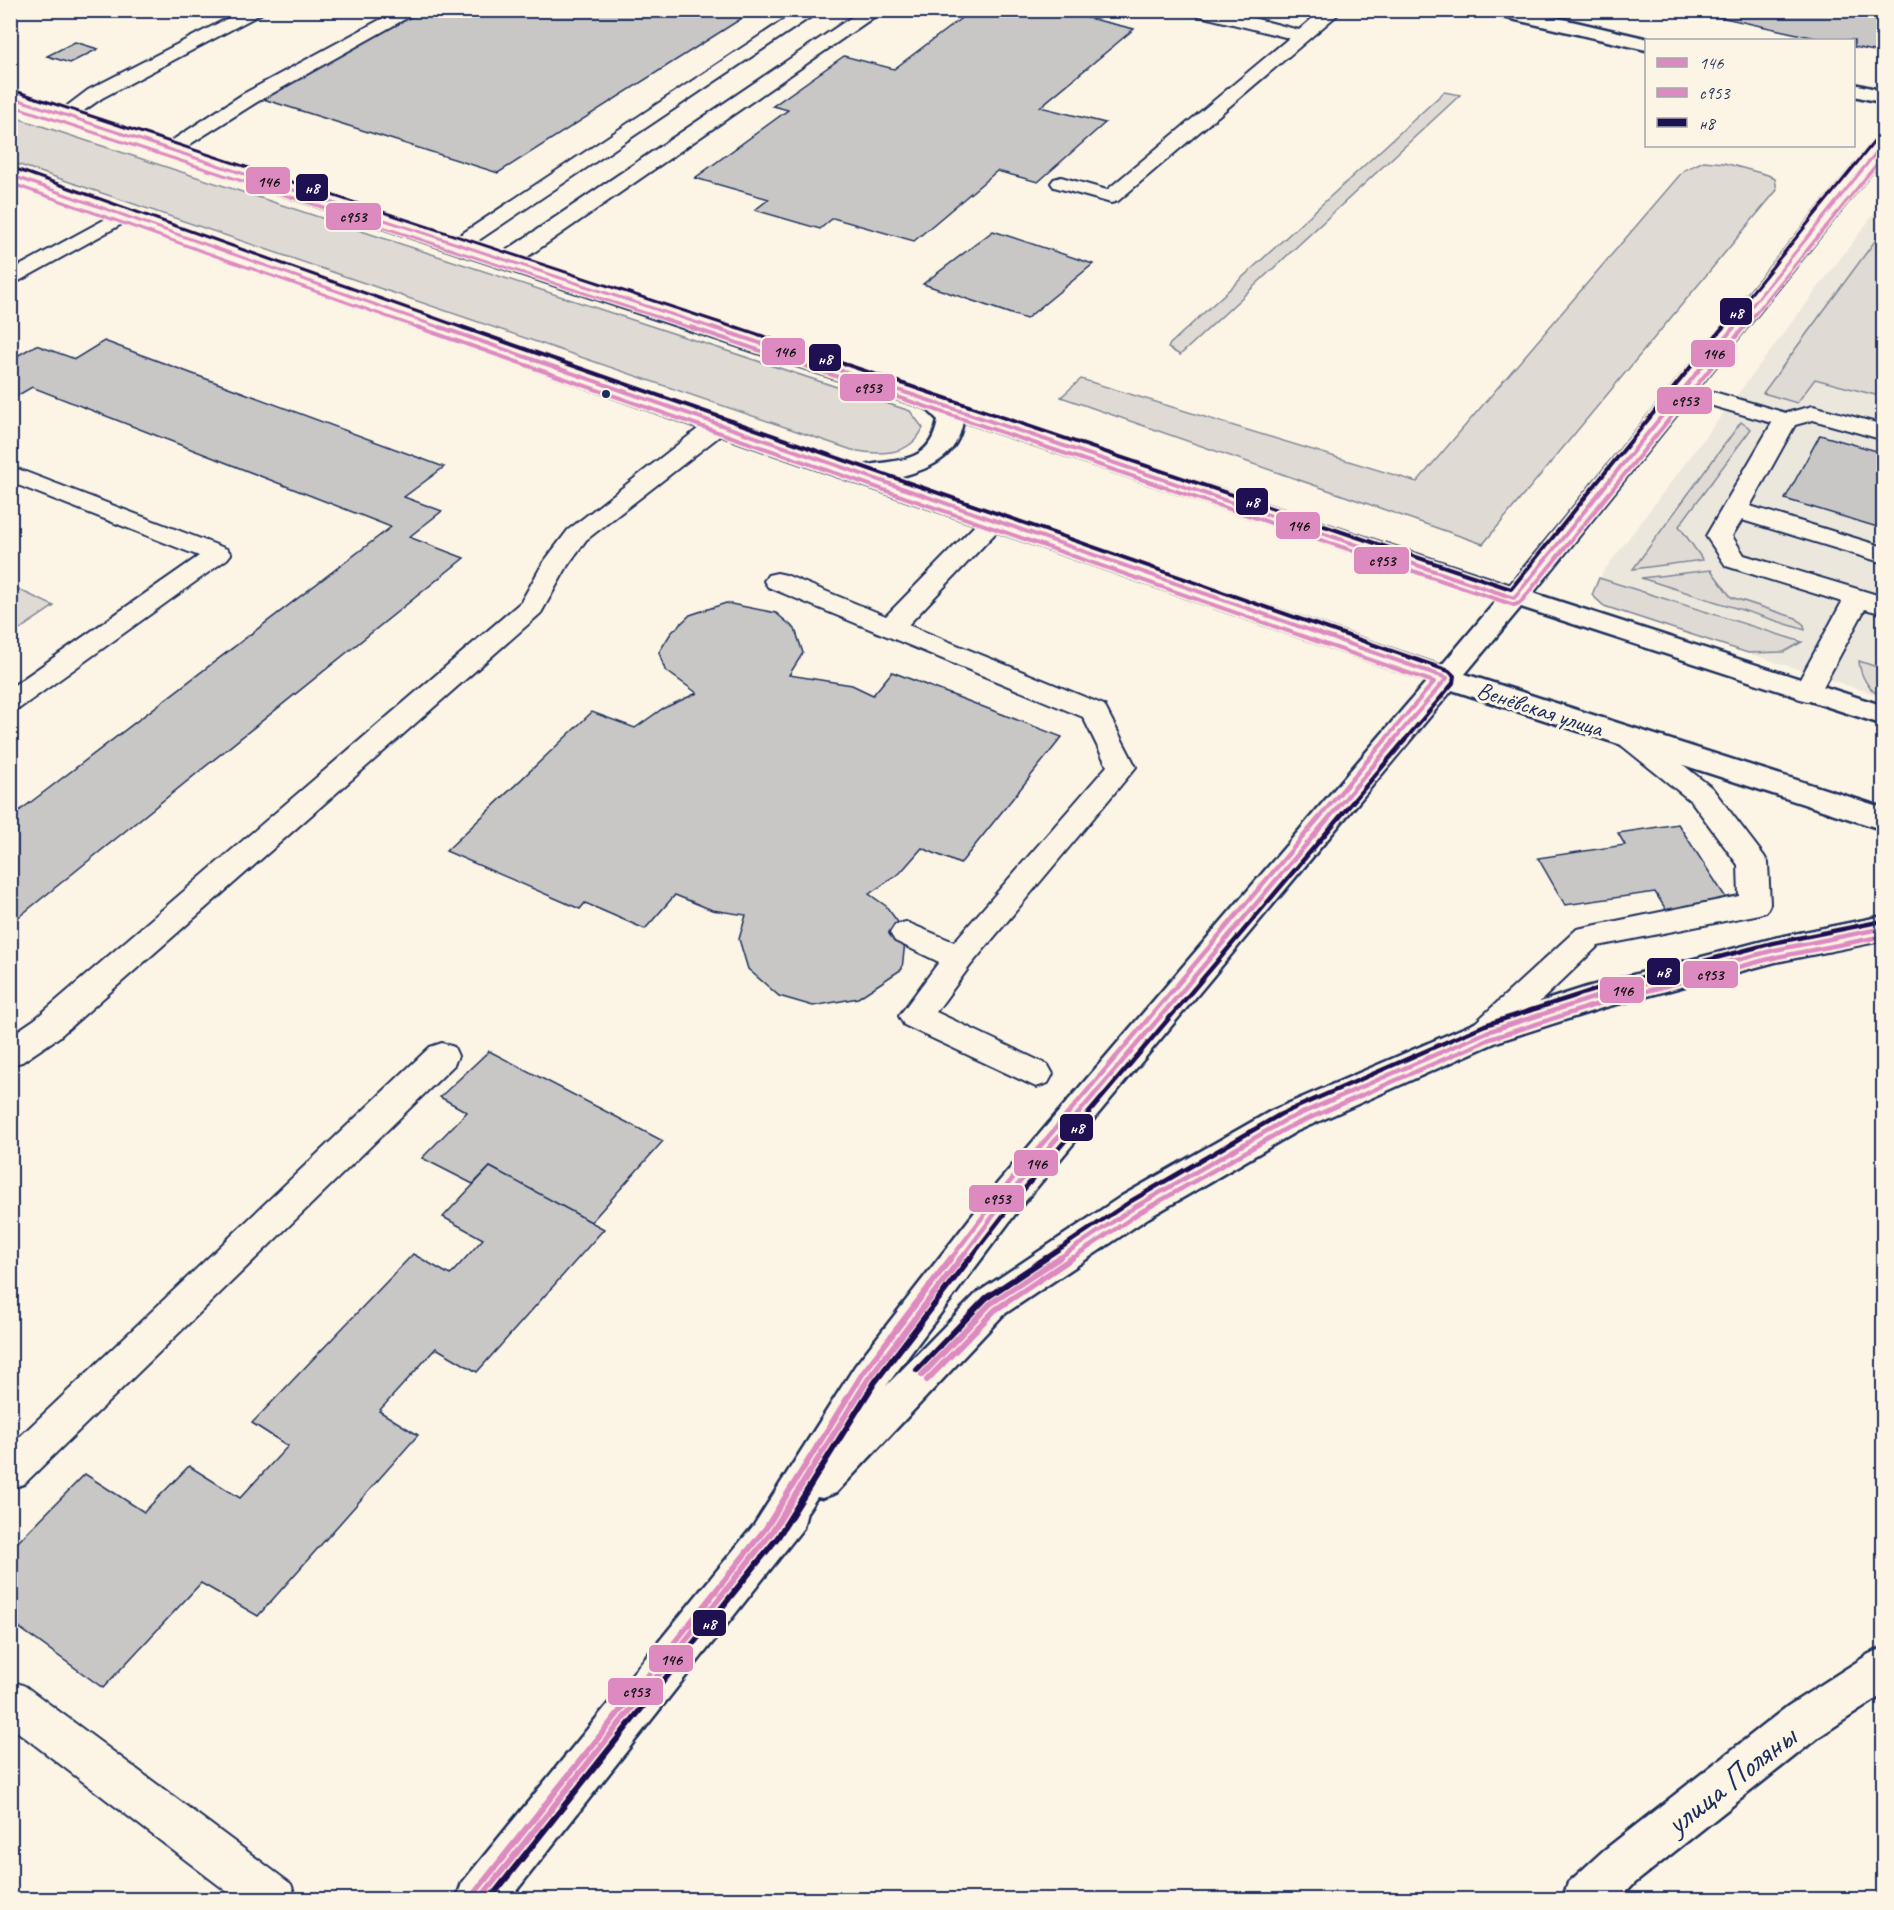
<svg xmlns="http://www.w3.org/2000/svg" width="1894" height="1910" viewBox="0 0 1894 1910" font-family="Caveat,sans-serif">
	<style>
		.built { fill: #ece7dc }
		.green { fill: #dfdbd4; stroke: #7d8599; stroke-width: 1.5 }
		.building { fill: #c8c7c6; stroke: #1b2f5e; stroke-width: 1.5 }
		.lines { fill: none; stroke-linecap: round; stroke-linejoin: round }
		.lane-casing { stroke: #1b2f5e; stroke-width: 4 }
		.street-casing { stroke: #1b2f5e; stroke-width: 5 }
		.secondary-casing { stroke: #1b2f5e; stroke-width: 5 }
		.lane { fill: #fcf5e5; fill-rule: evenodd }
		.street { fill: #fcf5e5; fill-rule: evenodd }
		.secondary { fill: #fcf5e5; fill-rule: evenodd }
		.bus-1-far3-casing { stroke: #fcf5e5; stroke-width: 6 }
		.bus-1-far2-casing { stroke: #fcf5e5; stroke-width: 8 }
		.bus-1-far1-casing { stroke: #fcf5e5; stroke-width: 9 }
		.bus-1-casing { stroke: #fcf5e5; stroke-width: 10 }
		.bus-2-far3-casing { stroke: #fcf5e5; stroke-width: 6 }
		.bus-2-far2-casing { stroke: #fcf5e5; stroke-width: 8 }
		.bus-2-far1-casing { stroke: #fcf5e5; stroke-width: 9 }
		.bus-2-casing { stroke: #fcf5e5; stroke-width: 10 }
		.bus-3-far3-casing { stroke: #fcf5e5; stroke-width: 6 }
		.bus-3-far2-casing { stroke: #fcf5e5; stroke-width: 8 }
		.bus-3-far1-casing { stroke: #fcf5e5; stroke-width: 9 }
		.bus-3-casing { stroke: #fcf5e5; stroke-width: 10 }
		.bus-1-far3 { stroke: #dd8ac1; stroke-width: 3 }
		.bus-1-far2 { stroke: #dd8ac1; stroke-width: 4 }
		.bus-1-far1 { stroke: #dd8ac1; stroke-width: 4.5 }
		.bus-1 { stroke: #dd8ac1; stroke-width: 6 }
		.bus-2-far3 { stroke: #dd8ac1; stroke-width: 3 }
		.bus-2-far2 { stroke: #dd8ac1; stroke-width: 4 }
		.bus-2-far1 { stroke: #dd8ac1; stroke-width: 4.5 }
		.bus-2 { stroke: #dd8ac1; stroke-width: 6 }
		.bus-3-far3 { stroke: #1f1051; stroke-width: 3 }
		.bus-3-far2 { stroke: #1f1051; stroke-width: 4 }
		.bus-3-far1 { stroke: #1f1051; stroke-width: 4.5 }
		.bus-3 { stroke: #1f1051; stroke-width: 6 }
		.bus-dot { fill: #1b2f5e; stroke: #fcf5e5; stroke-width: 2 }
		.labels { text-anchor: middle; stroke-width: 6; stroke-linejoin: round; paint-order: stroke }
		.far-street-label { font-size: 24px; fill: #1b2f5e; stroke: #fcf5e5 }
		.near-street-label { font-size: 33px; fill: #1b2f5e; stroke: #fcf5e5 }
		.line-badge { stroke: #fcf5e5; stroke-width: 2 }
		.badge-label { font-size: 16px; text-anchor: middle; font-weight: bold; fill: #fff }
		.pale-badge-label { font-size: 16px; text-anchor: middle; font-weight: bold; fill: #111 }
	</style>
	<rect width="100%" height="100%" fill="#fcf5e5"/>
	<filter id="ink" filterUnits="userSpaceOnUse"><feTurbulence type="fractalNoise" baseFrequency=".0167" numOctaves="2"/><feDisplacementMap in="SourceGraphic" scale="12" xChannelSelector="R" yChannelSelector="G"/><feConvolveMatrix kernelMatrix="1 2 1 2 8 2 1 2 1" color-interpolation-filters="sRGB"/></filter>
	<g filter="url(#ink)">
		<polygon class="built" points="1883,202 1883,697 1604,606 1592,595 1603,572"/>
		<g class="green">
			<polygon points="1444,92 1460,95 1180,355 1168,348 1170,344"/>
			<path d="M11,116L910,411L923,428C910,457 879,455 852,450L11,162Z"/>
			<polygon points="1704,161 1724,163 1768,175 1775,179 1777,190 1483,544 1061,397 1081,379 1417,482 1684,170"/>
			<polygon points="1883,230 1883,397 1815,379 1797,403 1763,393"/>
			<polygon points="1741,422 1751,429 1679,526 1703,560 1633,569"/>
			<polygon points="1711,570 1731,597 1796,618 1804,625 1805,630 1641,578"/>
			<polygon points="1599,578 1802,642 1784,652 1748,653 1604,606 1592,595"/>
			<polygon points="11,586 54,606 11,635"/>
			<path d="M1859,661L1883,669V697C1869,692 1860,675 1859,661Z"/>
		</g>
		<g class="building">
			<polygon points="417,10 755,10 498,173 257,97"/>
			<polygon points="972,10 1055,10 1134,29 1040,107 1105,123 1038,182 997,171 914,241 833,218 820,229 755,210 769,199 695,178 788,110 773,106 844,56 894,69"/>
			<polygon points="1688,10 1884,10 1884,53 1854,47 1854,40 1825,40"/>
			<polygon points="75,42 98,49 70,63 47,56"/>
			<polygon points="993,231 1093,264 1026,319 923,284"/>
			<polygon points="104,341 444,467 404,497 442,511 409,537 464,558 10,924 10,818 391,527 32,387 10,400 10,360 36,345 75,359"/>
			<polygon points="1820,435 1884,453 1884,529 1785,499"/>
			<polygon points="726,603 776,613 795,629 803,653 789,675 852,685 873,695 892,672 1062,737 960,864 922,848 900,873 869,894 886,906 906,933 902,969 858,998 813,1006 779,996 748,969 739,939 746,915 712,910 675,895 645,929 585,903 580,909 446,851 592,712 635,728 662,709 697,693 665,670 659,652 671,633 690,615"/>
			<polygon points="1678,824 1730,904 1668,913 1655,892 1565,905 1538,858 1625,845 1618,833"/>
			<polygon points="489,1051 663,1141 591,1222 490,1167 473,1184 422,1158 467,1112 440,1097"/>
			<polygon points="490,1167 604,1229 477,1372 436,1348 379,1411 418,1435 258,1616 201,1583 103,1688 10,1621 10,1550 85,1474 144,1512 189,1466 240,1498 288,1446 252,1423 413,1254 450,1275 483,1239 443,1217"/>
		</g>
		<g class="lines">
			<defs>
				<g id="lane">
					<polygon points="244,10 268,10 102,98 72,119 65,121 55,115 88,90"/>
					<polygon points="398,10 421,10 257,102 176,153 162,153 159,149 243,94"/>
					<polygon points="799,10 821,10 467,248 451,248 448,243"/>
					<polygon points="862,10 884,10 517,264 501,264 498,259 501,254"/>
					<polygon points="1189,10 1222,10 1299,30 1322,10 1343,10 1118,201 1111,203 1054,187 1051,183 1054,179 1061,177 1107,190 1289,38 1192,14"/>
					<polygon points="124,209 131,211 135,215 131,219 10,286 10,271"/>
					<polygon points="1683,383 1786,413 1813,406 1884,425 1884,440 1813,420 1795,425 1750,506 1884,547 1884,563 1742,520 1732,536 1744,555 1884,597 1884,614 1865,609 1817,698 1807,701 1797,698 1793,692 1842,602 1726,566 1706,536 1772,423 1675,395 1671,390 1675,385"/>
					<polygon points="717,419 726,421 729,426 726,431 586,540 568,565 541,613 59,1037 22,1062 10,1065 10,1036 35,1019 521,602 543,563 568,530 708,421"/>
					<polygon points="10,466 227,549 231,554 227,559 20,708 10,711 10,688 199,556 10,482"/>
					<polygon points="994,512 1003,515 1007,520 1003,525 908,625 1104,705 1136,767 970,966 936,1012 1048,1065 1053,1074 1048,1083 1036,1087 904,1025 899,1016 939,962 895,941 890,933 895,925 906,922 954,942 1107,766 1083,717 768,587 764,581 768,575 777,573 786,575 886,616 985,515"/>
					<polygon points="1631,729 1641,731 1712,788 1764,856 1768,863 1770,904 1766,912 1755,915 1598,946 1499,1041 1487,1044 1475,1041 1471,1032 1475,1023 1577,929 1739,896 1738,865 1692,802 1621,745 1617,738 1621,731"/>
					<polygon points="442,1043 454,1047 458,1056 454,1065 24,1484 10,1489 10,1446 430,1047"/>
					<polygon points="10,1680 25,1686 291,1884 297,1900 238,1900 10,1726"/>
				</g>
				<g id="street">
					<polygon points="1488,10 1524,10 1653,40 1646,40 1646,50 1490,14"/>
					<polygon points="1854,84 1884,91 1884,103 1854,96"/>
					<polygon points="1884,1648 1884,1694 1820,1736 1635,1883 1619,1900 1562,1900 1568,1883 1603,1851 1788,1706 1869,1654"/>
				</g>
				<path id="secondary" d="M10,91L1510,585L1877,138L1884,136V156L1533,593L1884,706V725L1521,607L1465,674L1884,808V830L1452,690L1022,1205L886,1386L977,1293L1122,1196L1271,1111L1475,1023L1587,987L1775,938L1884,916V940L1775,962L1602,1008L1499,1041L1297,1131L1148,1218L1003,1315L836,1493L822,1498L817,1497L807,1512L803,1528L509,1900H456L462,1883L754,1525L855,1366L996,1185L1427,681L708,431L10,182V169L860,467C895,458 930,467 938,420L927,409L10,104ZM963,421L1497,600L1441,666L894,478C928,470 957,459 963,421Z"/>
			</defs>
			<use href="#lane" class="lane-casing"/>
			<use href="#street" class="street-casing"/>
			<use href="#secondary" class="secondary-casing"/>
			<use href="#lane" class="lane"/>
			<use href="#street" class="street"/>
			<use href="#secondary" class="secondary"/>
			<defs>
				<g id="bus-1-far3">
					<polyline points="10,97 716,329"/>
					<polyline points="10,175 444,329"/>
					<polyline points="1733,329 1884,143"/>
				</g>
				<g id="bus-1-far2">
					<polyline points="440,327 1447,678 1393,741"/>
					<polyline points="712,327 1514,598 1734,327"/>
				</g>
				<g id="bus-1-far1">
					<polyline points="960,1260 1009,1195 1395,740"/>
					<polyline points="1056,1260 1135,1207 1284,1121 1487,1032 1599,996 1775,950 1884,928"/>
				</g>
				<g id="bus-1">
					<polyline points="922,1375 990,1304 1059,1258"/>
					<polyline points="479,1900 772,1532 869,1378 961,1258"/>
				</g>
				<g id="bus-2-far3">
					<polyline points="10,105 694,329"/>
					<polyline points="10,183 422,329"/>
					<polyline points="1743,329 1884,155"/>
				</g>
				<g id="bus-2-far2">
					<polyline points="417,327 1434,682 1384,741"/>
					<polyline points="690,327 1514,605 1520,603 1744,327"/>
				</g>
				<g id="bus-2-far1">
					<polyline points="950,1260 1003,1190 1385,740"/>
					<polyline points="1070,1260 1139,1213 1287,1128 1490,1039 1601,1003 1777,957 1884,936"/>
				</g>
				<g id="bus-2">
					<polyline points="927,1380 995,1310 1072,1258"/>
					<polyline points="473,1895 766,1528 863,1373 951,1258"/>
				</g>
				<g id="bus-3-far3">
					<polyline points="12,90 739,329"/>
					<polyline points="13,168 466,329"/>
					<polyline points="1722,329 1878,137"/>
				</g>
				<g id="bus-3-far2">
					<polyline points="462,327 1449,671 1454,676 1453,683 1404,741"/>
					<polyline points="735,327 1511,589 1723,327"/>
				</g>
				<g id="bus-3-far1">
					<polyline points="969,1260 1015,1200 1405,740"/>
					<polyline points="1043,1260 1131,1201 1281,1114 1485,1025 1597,989 1773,943 1883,921"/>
				</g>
				<g id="bus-3">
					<polyline points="917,1370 986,1298 1046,1258"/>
					<polyline points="489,1900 778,1537 875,1382 970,1258"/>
				</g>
			</defs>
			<use href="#bus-1-far3" class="bus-1-far3-casing"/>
			<use href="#bus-1-far2" class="bus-1-far2-casing"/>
			<use href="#bus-1-far1" class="bus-1-far1-casing"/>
			<use href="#bus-1" class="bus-1-casing"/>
			<use href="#bus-2-far3" class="bus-2-far3-casing"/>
			<use href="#bus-2-far2" class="bus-2-far2-casing"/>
			<use href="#bus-2-far1" class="bus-2-far1-casing"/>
			<use href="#bus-2" class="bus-2-casing"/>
			<use href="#bus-3-far3" class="bus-3-far3-casing"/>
			<use href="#bus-3-far2" class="bus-3-far2-casing"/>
			<use href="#bus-3-far1" class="bus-3-far1-casing"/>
			<use href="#bus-3" class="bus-3-casing"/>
			<use href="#bus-1-far3" class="bus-1-far3"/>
			<use href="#bus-1-far2" class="bus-1-far2"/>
			<use href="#bus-1-far1" class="bus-1-far1"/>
			<use href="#bus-1" class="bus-1"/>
			<use href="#bus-2-far3" class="bus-2-far3"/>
			<use href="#bus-2-far2" class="bus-2-far2"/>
			<use href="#bus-2-far1" class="bus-2-far1"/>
			<use href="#bus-2" class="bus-2"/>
			<use href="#bus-3-far3" class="bus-3-far3"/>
			<use href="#bus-3-far2" class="bus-3-far2"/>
			<use href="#bus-3-far1" class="bus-3-far1"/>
			<use href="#bus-3" class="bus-3"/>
		</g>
	</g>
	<circle class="bus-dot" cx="606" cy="394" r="5"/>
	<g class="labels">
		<g class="far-street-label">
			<text transform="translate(1540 709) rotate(18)" y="8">Венёвская улица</text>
		</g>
		<g class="near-street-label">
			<text transform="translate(1730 1779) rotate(-38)" y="12">улица Поляны</text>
		</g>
	</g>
	<g class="line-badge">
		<rect x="245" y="166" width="46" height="29" rx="6" fill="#dd8ac1"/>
		<rect x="295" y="173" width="34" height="29" rx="6" fill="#1f1051"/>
		<rect x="325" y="202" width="57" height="29" rx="6" fill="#dd8ac1"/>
		<rect x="1719" y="297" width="34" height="29" rx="6" fill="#1f1051"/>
		<rect x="761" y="337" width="45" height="29" rx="6" fill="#dd8ac1"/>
		<rect x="1690" y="339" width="46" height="29" rx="6" fill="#dd8ac1"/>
		<rect x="808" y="343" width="34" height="29" rx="6" fill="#1f1051"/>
		<rect x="839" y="373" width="57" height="29" rx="6" fill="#dd8ac1"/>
		<rect x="1656" y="386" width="57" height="29" rx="6" fill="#dd8ac1"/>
		<rect x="1235" y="487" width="34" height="29" rx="6" fill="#1f1051"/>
		<rect x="1275" y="511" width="46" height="29" rx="6" fill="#dd8ac1"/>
		<rect x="1353" y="546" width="57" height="29" rx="6" fill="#dd8ac1"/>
		<rect x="1646" y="957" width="35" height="29" rx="6" fill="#1f1051"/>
		<rect x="1682" y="960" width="57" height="29" rx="6" fill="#dd8ac1"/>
		<rect x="1599" y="976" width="46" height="28" rx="6" fill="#dd8ac1"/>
		<rect x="1059" y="1113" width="35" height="29" rx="6" fill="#1f1051"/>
		<rect x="1013" y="1149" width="46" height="28" rx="6" fill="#dd8ac1"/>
		<rect x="968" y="1184" width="57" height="29" rx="6" fill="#dd8ac1"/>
		<rect x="692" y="1609" width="35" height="28" rx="6" fill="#1f1051"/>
		<rect x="648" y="1644" width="46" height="29" rx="6" fill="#dd8ac1"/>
		<rect x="607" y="1677" width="57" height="29" rx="6" fill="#dd8ac1"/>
	</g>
	<g class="badge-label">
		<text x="312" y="193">н8</text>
		<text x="1736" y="318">н8</text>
		<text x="825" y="364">н8</text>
		<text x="1252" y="507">н8</text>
		<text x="1663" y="977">н8</text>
		<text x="1077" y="1133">н8</text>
		<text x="709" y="1629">н8</text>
	</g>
	<g class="pale-badge-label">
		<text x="268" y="187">146</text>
		<text x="353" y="222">с953</text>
		<text x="784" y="357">146</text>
		<text x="1713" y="359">146</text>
		<text x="868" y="393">с953</text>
		<text x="1685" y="406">с953</text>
		<text x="1298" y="531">146</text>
		<text x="1382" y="566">с953</text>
		<text x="1710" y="980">с953</text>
		<text x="1622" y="996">146</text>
		<text x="1036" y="1169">146</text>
		<text x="997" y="1204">с953</text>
		<text x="671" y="1665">146</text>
		<text x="636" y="1697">с953</text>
	</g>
	<rect width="1894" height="1910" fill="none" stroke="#fcf5e5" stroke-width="36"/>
	<rect x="18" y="18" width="1858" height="1874" fill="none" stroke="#1b2f5e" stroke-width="2" filter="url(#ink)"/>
	<rect x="1645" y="39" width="210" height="108" fill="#fcf5e5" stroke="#a2a6af" stroke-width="1.5"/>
	<rect x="1657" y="58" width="30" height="9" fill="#dd8ac1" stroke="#a2a6af" stroke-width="1.5"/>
	<text x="1699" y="69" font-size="18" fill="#1b2f5e">146</text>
	<rect x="1657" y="88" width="30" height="9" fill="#dd8ac1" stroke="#a2a6af" stroke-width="1.5"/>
	<text x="1699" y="99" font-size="18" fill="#1b2f5e">с953</text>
	<rect x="1657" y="118" width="30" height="9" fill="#1f1051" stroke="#a2a6af" stroke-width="1.5"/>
	<text x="1699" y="129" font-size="18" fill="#1b2f5e">н8</text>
</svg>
